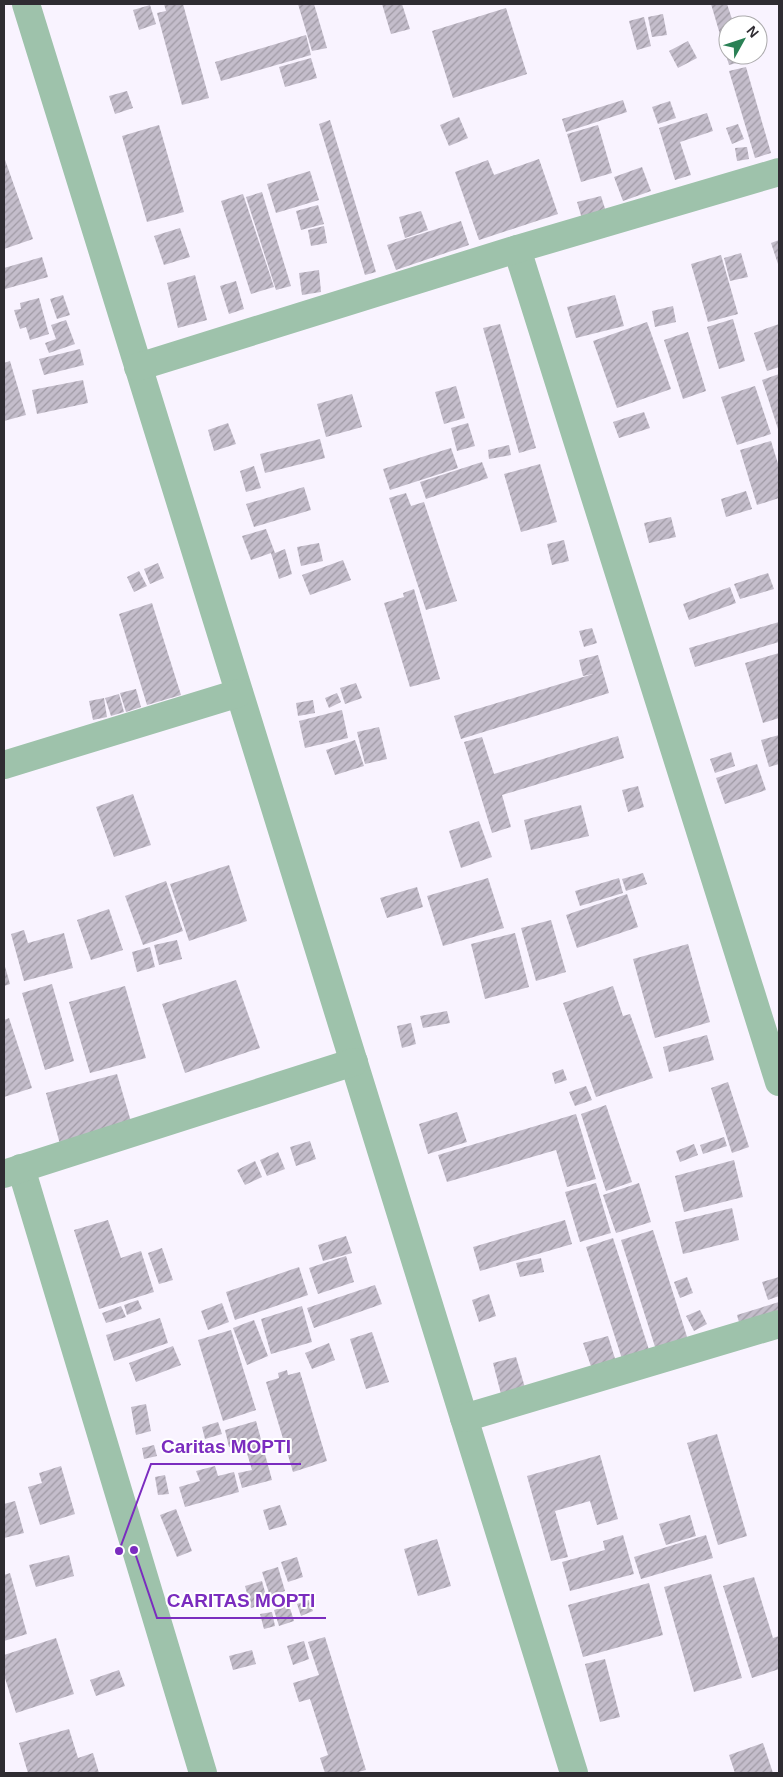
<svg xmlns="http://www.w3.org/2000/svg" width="783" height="1777" viewBox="0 0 783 1777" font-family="Arial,sans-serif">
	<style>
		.building { fill: url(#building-hatch) }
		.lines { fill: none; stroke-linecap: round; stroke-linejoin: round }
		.street { stroke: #9ec2ab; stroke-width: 28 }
		.leader { fill: none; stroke: #7b2cbf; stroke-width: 2 }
		.callout-dot { fill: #7b2cbf; stroke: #fff; stroke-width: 2 }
		.callout-label { font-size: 19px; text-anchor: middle; font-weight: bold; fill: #7b2cbf; stroke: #fff; stroke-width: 4; stroke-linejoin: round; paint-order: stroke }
	</style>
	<defs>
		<pattern id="building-hatch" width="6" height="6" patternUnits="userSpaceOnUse" patternTransform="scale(1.25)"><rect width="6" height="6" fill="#c4bdcb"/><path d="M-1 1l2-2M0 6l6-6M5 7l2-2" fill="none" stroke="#a09aa5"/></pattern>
	</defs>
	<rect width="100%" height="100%" fill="#f9f3ff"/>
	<g class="building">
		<polygon points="164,4 183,4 209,98 182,105 157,13 166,11"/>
		<polygon points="298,4 314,4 327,48 312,51"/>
		<polygon points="382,4 402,4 410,29 391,34"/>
		<polygon points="711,4 727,4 734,25 728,25 728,55 743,55 744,61 729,65"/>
		<polygon points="150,5 156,24 139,30 133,10"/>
		<polygon points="506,8 527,74 453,98 432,31"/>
		<polygon points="663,14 667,35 652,37 648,17"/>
		<polygon points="644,17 651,46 637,50 629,21"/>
		<polygon points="306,35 311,55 221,81 215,62"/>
		<polygon points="688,41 697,58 678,68 669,51"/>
		<polygon points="311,58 317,78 285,87 279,67"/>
		<polygon points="746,67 771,153 755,158 729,71"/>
		<polygon points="127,91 133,108 115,114 109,96"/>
		<polygon points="623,100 627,112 566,132 562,119"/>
		<polygon points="670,101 676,118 658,124 652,107"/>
		<polygon points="707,113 713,131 680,142 691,175 675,180 659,128"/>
		<polygon points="459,117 468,138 449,146 440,125"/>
		<polygon points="330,120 376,272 365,275 319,124"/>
		<polygon points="738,124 744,139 732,144 726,128"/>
		<polygon points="159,125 184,212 147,222 122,136"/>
		<polygon points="598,125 612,173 581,182 567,134"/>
		<polygon points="747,147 749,159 737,161 735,148"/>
		<polygon points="4,157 33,239 4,249"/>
		<polygon points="539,159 558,214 479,240 455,172 488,160 494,175"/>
		<polygon points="642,167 651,191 623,201 614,177"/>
		<polygon points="310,171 319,200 276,213 267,184"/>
		<polygon points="262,192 291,286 276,290 246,197"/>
		<polygon points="243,194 274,287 251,294 221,201"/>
		<polygon points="601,196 607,215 583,222 577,202"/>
		<polygon points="318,205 324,224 301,230 296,211"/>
		<polygon points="421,211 428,230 405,238 399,217"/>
		<polygon points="461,221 469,245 396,270 387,245"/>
		<polygon points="324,226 327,243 311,246 308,230"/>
		<polygon points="180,228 190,257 164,265 154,236"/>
		<polygon points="779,240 779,267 771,243"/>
		<polygon points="741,253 748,277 730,281 724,258"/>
		<polygon points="721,255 738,314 708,322 691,264"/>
		<polygon points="42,257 48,277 5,289 4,268"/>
		<polygon points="319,270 321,292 302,295 299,273"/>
		<polygon points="195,275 207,320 178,328 167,283"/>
		<polygon points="236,281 244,309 229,314 220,286"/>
		<polygon points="63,295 70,315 57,319 50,299"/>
		<polygon points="615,295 624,326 576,338 567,307"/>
		<polygon points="39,298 49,334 30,340 26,327 20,329 14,310 21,309 20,303"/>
		<polygon points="673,306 676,322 655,327 652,311"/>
		<polygon points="733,319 745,361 719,369 707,327"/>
		<polygon points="66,320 75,344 49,353 45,343 56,339 51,325"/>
		<polygon points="647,322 671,389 617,408 593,341"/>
		<polygon points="500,324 536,448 519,453 483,328"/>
		<polygon points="779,324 779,367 767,371 754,333"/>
		<polygon points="688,332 706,391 683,399 664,340"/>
		<polygon points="80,349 84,365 44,375 39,359"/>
		<polygon points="10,361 26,415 4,421 4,363"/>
		<polygon points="779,374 779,432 762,380"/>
		<polygon points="83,380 88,403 37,414 32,390"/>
		<polygon points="456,386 465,418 444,424 435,392"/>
		<polygon points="755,386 771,434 737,445 721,397"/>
		<polygon points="352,394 362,427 326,437 317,404"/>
		<polygon points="644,412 650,428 619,438 613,422"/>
		<polygon points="228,423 236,444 214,451 208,430"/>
		<polygon points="468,423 475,446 457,451 451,428"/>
		<polygon points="320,439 325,458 265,473 260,454"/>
		<polygon points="771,441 779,467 779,498 757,505 740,450"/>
		<polygon points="509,445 511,455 489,459 488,450"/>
		<polygon points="451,448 458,468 390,490 383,469"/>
		<polygon points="482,462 488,478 426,499 420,482"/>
		<polygon points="540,464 557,522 521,532 504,474"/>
		<polygon points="254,466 261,488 246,492 240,471"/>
		<polygon points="304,487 311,510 254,527 246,504"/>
		<polygon points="746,491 752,509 726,517 721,499"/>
		<polygon points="406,493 411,506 424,502 457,601 426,610 389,498"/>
		<polygon points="671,517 676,537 649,543 644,523"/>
		<polygon points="266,529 275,553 285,549 292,574 279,579 271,553 251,560 242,536"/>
		<polygon points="564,540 569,561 552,565 547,544"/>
		<polygon points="319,543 323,561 301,566 297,547"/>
		<polygon points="343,560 351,580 310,595 302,575"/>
		<polygon points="158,563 164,578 150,584 144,569"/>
		<polygon points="139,571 147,586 134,592 127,577"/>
		<polygon points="768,573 774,589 740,599 734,584"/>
		<polygon points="730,587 736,603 689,620 683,604"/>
		<polygon points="414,589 440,679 410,687 384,603 404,597 403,593"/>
		<polygon points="152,603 181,695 147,705 119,614"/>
		<polygon points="779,622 779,642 695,667 689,648"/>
		<polygon points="592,628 597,643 584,647 579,631"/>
		<polygon points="779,653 779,718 763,723 745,663"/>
		<polygon points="598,655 609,693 461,739 454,716 593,674 583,676 579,660"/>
		<polygon points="356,683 362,698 345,704 340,688"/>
		<polygon points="136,689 141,707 126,712 120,693"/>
		<polygon points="337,693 341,702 329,708 325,698"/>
		<polygon points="119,694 124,712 111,716 105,698"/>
		<polygon points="104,698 107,717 93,720 89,701"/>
		<polygon points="313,700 315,713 298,716 296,703"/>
		<polygon points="342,710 348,738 305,748 299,721"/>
		<polygon points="379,727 387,759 365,764 357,732"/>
		<polygon points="779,735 779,764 769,767 761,740"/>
		<polygon points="618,736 624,758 502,795 511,827 492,833 464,742 482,737 494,774"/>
		<polygon points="355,740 364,766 335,775 326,750"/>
		<polygon points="731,752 735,766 715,773 710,759"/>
		<polygon points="757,764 766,790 725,804 716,778"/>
		<polygon points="638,786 644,807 628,812 622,790"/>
		<polygon points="133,794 151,845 114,857 96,807"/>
		<polygon points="581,805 589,836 531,850 524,820"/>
		<polygon points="479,821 492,857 461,868 449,831"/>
		<polygon points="229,865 247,921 189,941 170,884"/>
		<polygon points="643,873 647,884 626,891 622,879"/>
		<polygon points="488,878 504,928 443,946 427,896"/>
		<polygon points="619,878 623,893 580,906 575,891"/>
		<polygon points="166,881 183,931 143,945 125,896"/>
		<polygon points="417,887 423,907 387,918 380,898"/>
		<polygon points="627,894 638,927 577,948 566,915"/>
		<polygon points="109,909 123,950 91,960 77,920"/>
		<polygon points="551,920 566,972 536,981 521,928"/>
		<polygon points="24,930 28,943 64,933 73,968 24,981 11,934"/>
		<polygon points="515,933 529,987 485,999 471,944"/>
		<polygon points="177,940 182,959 159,965 154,945"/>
		<polygon points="688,944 710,1022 655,1038 633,959"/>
		<polygon points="150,947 155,967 137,972 132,952"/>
		<polygon points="4,963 10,984 4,986"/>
		<polygon points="236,980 260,1048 185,1073 162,1004"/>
		<polygon points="52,984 74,1061 45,1070 22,993"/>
		<polygon points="125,986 146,1058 90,1073 69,1002"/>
		<polygon points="613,986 623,1016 630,1014 653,1078 596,1097 563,1003"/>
		<polygon points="447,1011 450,1023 423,1028 420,1016"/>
		<polygon points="9,1018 32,1088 4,1097 4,1020"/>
		<polygon points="411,1023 416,1044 402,1048 397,1026"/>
		<polygon points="707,1035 714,1060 669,1072 663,1047"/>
		<polygon points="563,1069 567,1080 555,1084 552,1073"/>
		<polygon points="117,1074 132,1125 60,1144 46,1093"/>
		<polygon points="728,1082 749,1147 732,1153 711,1088"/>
		<polygon points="586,1086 592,1100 575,1106 569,1092"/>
		<polygon points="606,1105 632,1182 606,1191 581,1114"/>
		<polygon points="457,1112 467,1142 428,1154 419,1124"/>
		<polygon points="576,1114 596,1179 567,1187 556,1150 447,1182 438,1155"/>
		<polygon points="724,1137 727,1146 703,1154 700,1145"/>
		<polygon points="310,1141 316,1159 296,1166 290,1147"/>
		<polygon points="694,1144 698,1155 680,1162 676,1151"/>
		<polygon points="278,1152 285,1169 267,1176 260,1160"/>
		<polygon points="734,1160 743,1197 684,1212 675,1176"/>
		<polygon points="255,1161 262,1177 245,1185 237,1170"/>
		<polygon points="596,1183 611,1233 580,1242 565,1192"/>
		<polygon points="639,1183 651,1222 616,1233 603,1195"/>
		<polygon points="732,1208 739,1240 683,1254 675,1222"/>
		<polygon points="108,1220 121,1258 141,1251 154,1292 99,1309 74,1230"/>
		<polygon points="565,1220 572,1244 480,1271 473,1247"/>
		<polygon points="653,1230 689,1343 657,1353 621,1240"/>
		<polygon points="346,1236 352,1253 323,1261 318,1245"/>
		<polygon points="613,1238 650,1353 623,1362 586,1247"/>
		<polygon points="162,1248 173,1280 159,1284 148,1253"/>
		<polygon points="346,1256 354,1282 318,1294 309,1268"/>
		<polygon points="541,1258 544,1272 520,1277 516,1263"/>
		<polygon points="299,1267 308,1295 235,1320 226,1292"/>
		<polygon points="687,1277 693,1293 680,1298 674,1282"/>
		<polygon points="779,1277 779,1296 768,1300 762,1282"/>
		<polygon points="375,1285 382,1304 314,1328 307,1308"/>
		<polygon points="489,1294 496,1316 479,1322 472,1300"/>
		<polygon points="138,1300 142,1309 127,1315 124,1305"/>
		<polygon points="779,1302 779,1321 742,1333 737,1315"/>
		<polygon points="222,1303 229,1322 208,1330 201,1311"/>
		<polygon points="121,1306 126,1317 106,1323 102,1313"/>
		<polygon points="302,1306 312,1342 271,1354 261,1319"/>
		<polygon points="700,1310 707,1324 694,1331 686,1316"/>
		<polygon points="160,1318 168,1343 114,1361 106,1335"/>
		<polygon points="254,1320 268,1356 247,1365 233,1328"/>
		<polygon points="231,1330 256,1410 223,1421 198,1340"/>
		<polygon points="372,1332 389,1382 366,1389 350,1339"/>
		<polygon points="608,1336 617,1365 593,1372 583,1343"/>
		<polygon points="329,1343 335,1360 312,1369 305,1353"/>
		<polygon points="173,1346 181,1365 136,1382 129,1363"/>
		<polygon points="516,1357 526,1391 502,1398 493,1363"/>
		<polygon points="287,1370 288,1375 300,1372 327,1461 293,1472 266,1382 279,1378 278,1373"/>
		<polygon points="146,1404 151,1431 136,1435 131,1407"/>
		<polygon points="256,1421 272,1480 242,1488 238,1473 252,1470 244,1443 229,1447 225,1430"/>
		<polygon points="218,1422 222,1434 205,1439 202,1427"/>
		<polygon points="717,1434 747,1536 718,1545 687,1443"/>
		<polygon points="154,1445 157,1456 144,1459 142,1448"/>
		<polygon points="600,1455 618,1519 597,1525 590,1501 555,1511 568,1557 551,1561 527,1476"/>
		<polygon points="61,1466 75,1514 40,1525 28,1487 42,1483 39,1473"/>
		<polygon points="215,1466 218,1476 234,1472 239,1492 185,1507 179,1487 200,1481 196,1471"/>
		<polygon points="165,1475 169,1494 158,1495 155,1477"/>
		<polygon points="15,1501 24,1533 4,1538 4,1504"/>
		<polygon points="280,1505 287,1525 269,1530 263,1510"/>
		<polygon points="176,1509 192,1551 177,1557 160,1515"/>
		<polygon points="690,1515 696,1536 666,1545 659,1524"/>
		<polygon points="623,1535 634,1574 570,1591 562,1562 605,1550 603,1541"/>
		<polygon points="706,1535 713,1558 641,1579 634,1557"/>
		<polygon points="437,1539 451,1586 418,1596 404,1549"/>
		<polygon points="69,1555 74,1576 36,1587 29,1565"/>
		<polygon points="297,1557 303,1577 288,1582 281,1562"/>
		<polygon points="278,1567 285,1591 270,1596 262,1572"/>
		<polygon points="10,1573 27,1634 4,1641 4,1575"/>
		<polygon points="711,1574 742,1678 694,1692 664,1587"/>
		<polygon points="754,1577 773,1638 779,1636 779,1669 752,1678 723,1586"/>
		<polygon points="262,1581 268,1603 251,1608 245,1586"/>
		<polygon points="649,1583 663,1635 583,1657 568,1605"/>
		<polygon points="309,1600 313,1611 301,1616 297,1604"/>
		<polygon points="289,1605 294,1621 279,1626 274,1610"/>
		<polygon points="272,1612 275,1626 264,1629 260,1614"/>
		<polygon points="325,1637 366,1770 354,1773 325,1773 320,1758 328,1755 310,1699 299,1702 293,1683 319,1675 308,1642"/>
		<polygon points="56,1638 74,1694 16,1713 4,1675 4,1655"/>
		<polygon points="304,1641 309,1659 293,1665 287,1646"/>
		<polygon points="252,1650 256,1664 233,1670 229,1656"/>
		<polygon points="605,1659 620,1717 600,1722 585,1664"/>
		<polygon points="119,1670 125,1686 96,1696 90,1680"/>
		<polygon points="69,1729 78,1758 93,1753 99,1773 28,1773 19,1743"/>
		<polygon points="763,1743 773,1773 735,1773 729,1755"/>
	</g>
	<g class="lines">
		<g class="street">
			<polyline points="26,4 574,1773"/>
			<polyline points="517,249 779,1082"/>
			<polyline points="138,367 517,249 779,172"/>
			<polyline points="4,765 239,693"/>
			<polyline points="21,1168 203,1773"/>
			<polyline points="4,1174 354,1062"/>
			<polyline points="464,1418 779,1324"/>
		</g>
	</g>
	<path class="leader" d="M119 1551L151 1464H301M134 1550L157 1618H326"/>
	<g class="callout-dot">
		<circle cx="119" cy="1551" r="5"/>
		<circle cx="134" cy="1550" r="5"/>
	</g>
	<g class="callout-label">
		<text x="226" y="1453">Caritas MOPTI</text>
		<text x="241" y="1607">CARITAS MOPTI</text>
	</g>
	<rect width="783" height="1777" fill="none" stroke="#2f2c32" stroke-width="10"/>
	<g transform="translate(743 40) rotate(50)"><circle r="24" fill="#ffffff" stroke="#acabad"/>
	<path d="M0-4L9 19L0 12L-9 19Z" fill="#2a8155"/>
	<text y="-8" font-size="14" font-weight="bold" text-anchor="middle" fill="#2f2c32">N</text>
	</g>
</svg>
